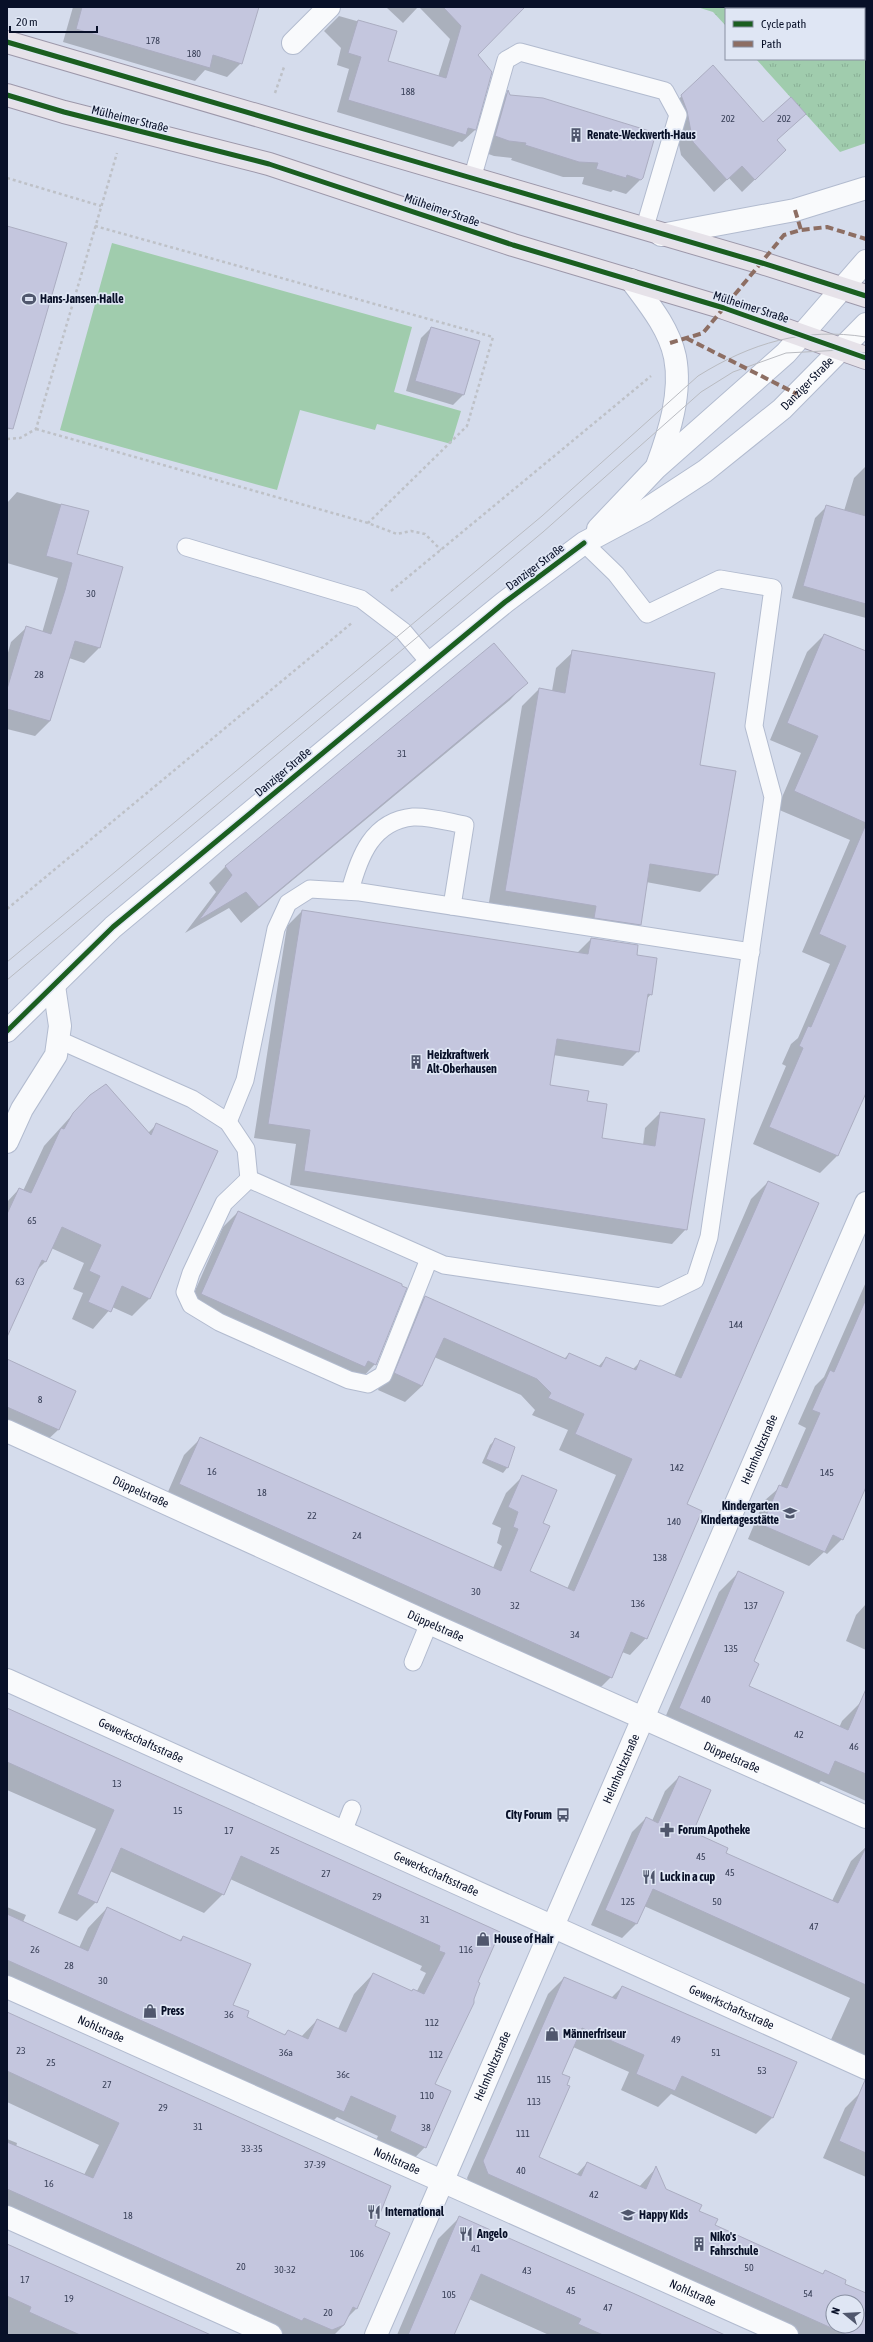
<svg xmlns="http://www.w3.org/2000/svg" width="873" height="2342" viewBox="0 0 873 2342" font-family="'Asap Condensed',sans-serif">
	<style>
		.grass { fill: url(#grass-tufts) }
		.pitch { fill: #a0ccad }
		.shadow { fill: #0003; fill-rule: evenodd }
		.building { fill: #c4c6de; stroke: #abadc1; fill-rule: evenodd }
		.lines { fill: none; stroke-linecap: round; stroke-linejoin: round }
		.service-casing { stroke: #b2bbcf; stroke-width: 19 }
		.minor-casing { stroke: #b2bbcf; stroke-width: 24 }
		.secondary-casing { stroke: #b2bbcf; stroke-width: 24 }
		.primary-casing { stroke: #9d98aa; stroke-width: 24 }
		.path { stroke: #bec1c7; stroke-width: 2.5; stroke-dasharray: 3 3; stroke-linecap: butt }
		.service { stroke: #f9fafc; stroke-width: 17 }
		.minor { stroke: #f9fafc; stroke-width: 22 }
		.secondary { stroke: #f9fafc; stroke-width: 22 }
		.primary { stroke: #e6e2e9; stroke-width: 22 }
		.tram { stroke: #b9bbc1; stroke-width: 1 }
		.quiet { stroke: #8d6e63; stroke-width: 4; stroke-dasharray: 8 4; stroke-linecap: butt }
		.cycleway-casing { stroke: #dfe6f4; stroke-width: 8 }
		.cycleway { stroke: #1b5e20; stroke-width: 5 }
		.labels { text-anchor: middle; stroke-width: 3.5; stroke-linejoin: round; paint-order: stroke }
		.number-label { font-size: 10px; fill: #394058 }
		.street-label { font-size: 12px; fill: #081028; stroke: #dfe6f4 }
		.poi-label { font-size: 12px; font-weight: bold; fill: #081028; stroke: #dfe6f4; text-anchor: start }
	</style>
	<defs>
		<pattern id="grass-tufts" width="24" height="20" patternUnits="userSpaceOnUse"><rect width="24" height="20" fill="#a0ccad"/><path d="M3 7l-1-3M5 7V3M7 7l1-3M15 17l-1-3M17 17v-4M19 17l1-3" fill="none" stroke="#88ae95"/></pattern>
	</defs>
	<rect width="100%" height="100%" fill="#d5dcec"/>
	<polygon class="grass" points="697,7 866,7 866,143 840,152 756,59 864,59 864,9 726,9 726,26 713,12"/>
	<polygon class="pitch" points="112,243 412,327 394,392 461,411 451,444 377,424 375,430 300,410 277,490 60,430"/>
	<g class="shadow">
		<polygon points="73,7 257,7 241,63 227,77 205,70 195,81 63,42"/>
		<polygon points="386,7 418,7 403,23"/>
		<polygon points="419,7 522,7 477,55 491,72 475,130 462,142 459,141 453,147 337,112 349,69 337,65 341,48 324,31 339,16 395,32 387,62 438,77 450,39"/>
		<polygon points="713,67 776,141 772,163 742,192 729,178 714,192 681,155 675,124 668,109"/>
		<polygon points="508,92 510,96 641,179 626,194 613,190 611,192 582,184 584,177 563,177 511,160 512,158 494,156 480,151 493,106"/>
		<polygon points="431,328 463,395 453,405 406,391 421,338"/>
		<polygon points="865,467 866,467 866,618 792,598 815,518 827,506 844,511 854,478"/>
		<polygon points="17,492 88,512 76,555 122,568 99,648 84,663 69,658 50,721 35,736 7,729 7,656 11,642 26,628 42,633 58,578 7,563 7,503"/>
		<polygon points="824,635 866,652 866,1090 837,1156 820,1173 753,1144 786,1066 782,1064 791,1044 798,1038 830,964 802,952 850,840 777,809 801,753 770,740 807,652"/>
		<polygon points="573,652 699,765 735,772 717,875 700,892 646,882 640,925 623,941 578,934 580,923 488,908 522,706 539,689 552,691 556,668"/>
		<polygon points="526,683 510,700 241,923 229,908 185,933 216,892 209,883 225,867"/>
		<polygon points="302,911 576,954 591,939 636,956 651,994 646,1000 638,1051 623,1066 553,1055 548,1086 586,1102 601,1139 643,1145 645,1128 660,1113 686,1229 672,1244 290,1185 296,1144 254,1138 287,926"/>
		<polygon points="73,1114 148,1133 157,1124 217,1152 149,1299 132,1316 112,1307 93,1329 72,1319 83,1293 73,1289 84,1263 51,1248 45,1262 37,1270 7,1320 7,1202 19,1189 23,1191 44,1146"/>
		<polygon points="768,1182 686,1504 646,1638 630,1655 622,1652 611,1677 594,1694 164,1501 184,1455 201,1438 493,1568 502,1546 497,1543 501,1528 492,1524 506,1493 523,1476 541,1524 529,1572 567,1589 616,1475 559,1450 568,1430 532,1415 535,1410 521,1395 434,1357 422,1386 405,1402 378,1390 409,1314 425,1297 564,1359 569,1354 598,1367 606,1358 632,1370 641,1361 674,1376 751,1199"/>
		<polygon points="238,1212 375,1364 361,1379 187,1309 223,1227"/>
		<polygon points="866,1282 866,1484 842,1539 827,1554 824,1552 809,1566 748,1539 764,1501 780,1487 806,1428 798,1424 815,1386 824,1377"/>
		<polygon points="7,1360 75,1391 58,1430 40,1447 7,1432"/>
		<polygon points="495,1440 514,1448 507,1468 503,1473 482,1463 490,1445"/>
		<polygon points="738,1573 752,1662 747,1687 839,1728 842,1721 861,1702 866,1704 866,1801 821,1781 809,1793 661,1727 719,1592"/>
		<polygon points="866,1604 866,1650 846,1641 856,1615"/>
		<polygon points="7,1710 499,1932 434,2084 425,2147 406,2167 371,2151 378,2136 337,2117 324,2130 7,1989 7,1907 26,1915 23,1922 79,1948 88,1928 107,1908 179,1941 183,1937 232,2005 245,2018 284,2035 288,2031 301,2037 317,2020 338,2029 354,1994 373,1974 411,1992 417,1991 426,1973 420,1970 422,1966 230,1879 223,1894 204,1913 110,1871 96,1902 77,1921 58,1913 96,1829 7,1790"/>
		<polygon points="679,1777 691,1832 725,1854 832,1901 851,1861 866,1847 866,2061 829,2044 850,1998 644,1906 636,1924 622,1938 591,1925 632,1832 646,1818 652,1821 665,1791"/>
		<path d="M564,1978L611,1998L622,1987L772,2118L756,2134L671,2094L658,2107L621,2090L629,2072L573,2047L561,2074L538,2158L576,2175L587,2163L639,2187L656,2168L665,2190L698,2211L714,2225L822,2274L825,2272L844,2284L866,2294V2335H795L472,2191L467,2178L548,1994ZM833,2302H857V2326H833Z"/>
		<polygon points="7,2014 373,2227 357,2308 347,2318 344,2325 334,2335 264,2335 7,2220 7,2139 17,2143 16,2147 84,2175 99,2145 7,2102"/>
		<polygon points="861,2092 866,2094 866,2177 823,2158 845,2108"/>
		<polygon points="459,2218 723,2335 549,2335 469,2299 453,2335 397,2335 438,2239"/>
		<polygon points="7,2244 209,2335 7,2335"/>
	</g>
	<g class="building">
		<polygon points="82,7 259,7 242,64 213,55 210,68 76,29"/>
		<polygon points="443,7 525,7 478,55 492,72 476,130 468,128 466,135 348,100 361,57 348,53 358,20 397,31 388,61 446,78 461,26"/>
		<polygon points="713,65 763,122 791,97 806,114 777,140 786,150 755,180 742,166 727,180 693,142 687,111 681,95"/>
		<polygon points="508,90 510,95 543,98 656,133 643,178 641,180 627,175 626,178 596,169 598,163 579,162 525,145 526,143 509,141 495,136"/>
		<polygon points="7,226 67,243 13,429 7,428"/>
		<polygon points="431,327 480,341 464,395 415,381"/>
		<polygon points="61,504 89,511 77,554 123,567 100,648 75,641 50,721 7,709 7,689 26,626 51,634 65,590 72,563 46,556"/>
		<polygon points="826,505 866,516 866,604 803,586"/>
		<polygon points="824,634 866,651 866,823 794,791 818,736 787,723"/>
		<polygon points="494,643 528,683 259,907 246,892 199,920 232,875 225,866"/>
		<polygon points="572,650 715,673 700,765 736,771 718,875 650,864 641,925 594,918 596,906 505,891 539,688 565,693"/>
		<polygon points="866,824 866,1093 838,1156 769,1127 803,1048 799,1046 808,1026 811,1027 846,946 819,934"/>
		<polygon points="302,910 588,954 591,938 638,945 637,955 657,958 652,995 648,994 639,1052 557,1039 550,1085 589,1091 587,1101 607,1104 602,1138 655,1146 660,1112 705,1119 687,1230 304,1171 310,1130 268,1124"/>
		<polygon points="106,1084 151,1135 156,1123 218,1151 150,1299 122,1286 111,1312 88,1302 100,1276 89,1271 101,1245 62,1227 46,1262 42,1260 7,1337 7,1214 19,1188 31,1193 61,1128 64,1129 73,1113 90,1095"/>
		<polygon points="768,1181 819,1203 687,1504 702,1511 647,1639 631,1632 612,1678 179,1484 200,1437 501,1571 518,1529 513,1527 518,1512 508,1507 522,1475 557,1490 543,1523 550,1526 530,1571 574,1591 632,1459 575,1434 584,1414 548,1398 551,1393 537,1379 444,1338 422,1386 394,1373 425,1296 566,1359 569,1353 601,1367 606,1357 636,1370 640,1360 681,1378"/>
		<polygon points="238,1211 402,1284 402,1286 407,1288 376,1365 368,1361 365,1367 201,1294"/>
		<polygon points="866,1299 866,1487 843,1540 833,1535 825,1552 762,1525 779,1485 787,1488 820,1413 812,1410 830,1370 834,1372"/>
		<polygon points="7,1359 76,1391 59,1430 7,1407"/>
		<polygon points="495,1438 515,1447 508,1468 486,1459"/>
		<polygon points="738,1571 784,1592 754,1661 759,1664 749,1686 848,1730 866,1689 866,1774 835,1761 829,1775 679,1708"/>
		<polygon points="7,1708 500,1932 478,1982 480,1983 474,1999 474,2003 435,2084 451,2091 426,2148 390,2131 396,2116 351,2096 344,2112 7,1960 7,1914 88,1951 107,1907 181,1941 183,1936 251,1964 233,2005 249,2011 247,2017 285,2035 288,2030 308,2039 317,2019 346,2032 373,1973 412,1991 413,1989 424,1994 445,1953 439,1951 440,1946 241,1856 224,1895 121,1848 97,1903 77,1894 114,1810 7,1762"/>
		<polygon points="679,1776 711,1790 693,1832 728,1848 726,1853 838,1903 866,1847 866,1985 653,1889 637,1924 605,1910 646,1817 658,1823"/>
		<path d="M564,1977L616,1999L622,1986L797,2062L773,2118L682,2076L675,2091L636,2074L644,2055L582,2028L562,2074L570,2077L567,2085L570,2086L539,2157L581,2176L587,2162L646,2189L656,2166L666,2189L702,2205L699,2211L718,2219L715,2225L823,2274L825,2270L846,2280L845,2284L866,2293V2335H847L488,2174L483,2161ZM833,2302H857V2326H833Z"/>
		<polygon points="7,2012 391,2186 375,2226 390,2233 357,2309 353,2307 344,2325 332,2330 304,2318 302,2321 7,2189 7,2142 93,2178 119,2123 7,2071"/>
		<polygon points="865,2080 866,2080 866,2153 839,2141"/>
		<polygon points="459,2216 635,2294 725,2335 603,2335 578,2324 581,2319 481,2274 454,2335 408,2335"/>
		<polygon points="7,2244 108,2289 211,2335 80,2335 29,2312 31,2307 7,2296"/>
	</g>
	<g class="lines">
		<defs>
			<g id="service">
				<polyline points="472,179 506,60 520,52 665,91 678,115 644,230"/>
				<polyline points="186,547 361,599 403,631 430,663"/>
				<path d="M350,891C359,857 372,821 413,817C429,816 449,822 465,825L452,906"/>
				<polyline points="59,1040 192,1099 228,1122 246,1149 249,1179 444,1265 660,1297 695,1280 709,1237 773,797 754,726 773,588 720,579 647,614 616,574 584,543"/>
				<polyline points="228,1122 245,1080 276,929 288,903 310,889 360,892 751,952"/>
				<polyline points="249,1179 224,1203 191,1273 185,1292 191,1305 219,1322 349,1380 368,1384 383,1375 429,1259"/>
				<polyline points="413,1662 429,1623"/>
				<polyline points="343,1832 352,1809"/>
			</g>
			<g id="minor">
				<polyline points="293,43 329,7"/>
				<polyline points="7,1142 22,1109 56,1055 60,1026 54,986"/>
				<path id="s1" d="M7,1431L429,1623L866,1817"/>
				<path id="s2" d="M7,1680L866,2068"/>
				<path id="s3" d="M7,1987L787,2335"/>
				<polyline points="7,2217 271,2335"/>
				<path id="s4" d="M376,2335L866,1203"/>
			</g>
			<g id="secondary">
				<polyline points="661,235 795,210 866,188"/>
				<path d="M631,280C648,303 669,328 675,357C682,393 669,433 657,466"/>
				<polyline points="598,529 656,468 786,353 866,261"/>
				<path id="s5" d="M7,1031L113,927L430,663L505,602L584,543L644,511L705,471L782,409L866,324"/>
			</g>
			<g id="primary">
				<polyline points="7,42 762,263 866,296"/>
				<polyline points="7,95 64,112 269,164 513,245 724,308 866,358"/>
			</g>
		</defs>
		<use href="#service" class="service-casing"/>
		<use href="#minor" class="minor-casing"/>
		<use href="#secondary" class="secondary-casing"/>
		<use href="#primary" class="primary-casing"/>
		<g class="path">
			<polyline points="275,93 284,67"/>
			<polyline points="7,178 101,206"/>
			<polyline points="95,226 493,337 467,426 368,523"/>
			<polyline points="36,429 368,523 397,534 411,531 425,534 441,550"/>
			<polyline points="7,439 20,438 36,429 117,153"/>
			<polyline points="391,591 651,376"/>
			<polyline points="7,909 353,622"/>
		</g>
		<use href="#service" class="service"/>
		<use href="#minor" class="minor"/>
		<use href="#secondary" class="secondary"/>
		<use href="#primary" class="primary"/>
		<g class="tram">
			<path d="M7,962L542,516L698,376C751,343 804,327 866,337"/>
			<polyline points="7,980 543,532 701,392 733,372 786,353 842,350 866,353"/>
		</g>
		<g class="quiet">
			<polyline points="795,210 801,230"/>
			<polyline points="686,338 797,394"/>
			<polyline points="670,343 703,333 784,235 801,230 827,227 866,239"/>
		</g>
		<defs>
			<g id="cycleway">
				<polyline points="7,42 762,263 866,296"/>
				<polyline points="7,95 64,112 269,164 513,245 724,308 866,358"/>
				<polyline points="7,1031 113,927 505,602 584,543"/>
			</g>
		</defs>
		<use href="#cycleway" class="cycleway-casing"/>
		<use href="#cycleway" class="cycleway"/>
	</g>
	<defs>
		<symbol id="building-bare" viewBox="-9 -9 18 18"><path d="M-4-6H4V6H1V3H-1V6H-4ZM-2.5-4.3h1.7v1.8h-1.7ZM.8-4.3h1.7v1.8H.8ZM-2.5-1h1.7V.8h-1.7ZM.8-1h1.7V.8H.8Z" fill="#50576d" stroke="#dfe6f4" stroke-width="2.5" paint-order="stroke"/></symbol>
		<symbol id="stadium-bare" viewBox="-9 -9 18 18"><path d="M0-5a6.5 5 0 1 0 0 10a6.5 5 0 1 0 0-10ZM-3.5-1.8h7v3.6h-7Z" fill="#50576d" stroke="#dfe6f4" stroke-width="2.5" paint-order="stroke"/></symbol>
		<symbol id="school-bare" viewBox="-9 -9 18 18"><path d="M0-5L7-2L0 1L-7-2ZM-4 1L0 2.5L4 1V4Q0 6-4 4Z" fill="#50576d" stroke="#dfe6f4" stroke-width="2.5" paint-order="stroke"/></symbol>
		<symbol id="bus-bare" viewBox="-9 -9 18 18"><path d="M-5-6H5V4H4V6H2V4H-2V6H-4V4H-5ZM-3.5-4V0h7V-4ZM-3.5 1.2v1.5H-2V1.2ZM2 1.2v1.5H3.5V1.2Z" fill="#50576d" stroke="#dfe6f4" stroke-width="2.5" paint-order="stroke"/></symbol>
		<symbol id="pharmacy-bare" viewBox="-9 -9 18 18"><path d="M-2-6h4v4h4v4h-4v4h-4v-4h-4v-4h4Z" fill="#50576d" stroke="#dfe6f4" stroke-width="2.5" paint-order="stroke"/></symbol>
		<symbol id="restaurant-bare" viewBox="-9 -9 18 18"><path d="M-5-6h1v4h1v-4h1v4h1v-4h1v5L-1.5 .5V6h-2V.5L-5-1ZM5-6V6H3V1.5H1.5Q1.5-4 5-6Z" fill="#50576d" stroke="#dfe6f4" stroke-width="2.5" paint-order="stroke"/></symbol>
		<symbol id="shop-bare" viewBox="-9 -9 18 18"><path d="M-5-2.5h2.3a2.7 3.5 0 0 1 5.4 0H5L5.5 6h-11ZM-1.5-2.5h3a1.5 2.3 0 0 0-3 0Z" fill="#50576d" stroke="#dfe6f4" stroke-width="2.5" paint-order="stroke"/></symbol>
	</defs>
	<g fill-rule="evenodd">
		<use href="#building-bare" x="566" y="125" width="20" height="20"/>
		<use href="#stadium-bare" x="19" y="289" width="20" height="20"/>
		<use href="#building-bare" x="406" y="1052" width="20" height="20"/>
		<use href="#school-bare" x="780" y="1503" width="20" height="20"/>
		<use href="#bus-bare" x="553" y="1805" width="20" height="20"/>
		<use href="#pharmacy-bare" x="657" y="1820" width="20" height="20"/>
		<use href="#restaurant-bare" x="639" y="1867" width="20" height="20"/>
		<use href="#shop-bare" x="473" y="1929" width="20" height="20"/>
		<use href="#shop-bare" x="140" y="2001" width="20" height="20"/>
		<use href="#shop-bare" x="542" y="2024" width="20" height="20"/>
		<use href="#restaurant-bare" x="364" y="2202" width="20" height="20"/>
		<use href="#school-bare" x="618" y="2205" width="20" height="20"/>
		<use href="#restaurant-bare" x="456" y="2224" width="20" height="20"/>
		<use href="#building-bare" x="689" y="2234" width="20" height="20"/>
	</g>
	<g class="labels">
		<g class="number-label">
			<text x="153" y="44">178</text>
			<text x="194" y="57">180</text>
			<text x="408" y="95">188</text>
			<text x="728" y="122">202</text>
			<text x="784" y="122">202</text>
			<text x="91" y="597">30</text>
			<text x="39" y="678">28</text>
			<text x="402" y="757">31</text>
			<text x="32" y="1224">65</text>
			<text x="20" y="1285">63</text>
			<text x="736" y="1328">144</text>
			<text x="40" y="1403">8</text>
			<text x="677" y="1471">142</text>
			<text x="212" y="1475">16</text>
			<text x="827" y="1476">145</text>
			<text x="262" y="1496">18</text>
			<text x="312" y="1519">22</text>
			<text x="674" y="1525">140</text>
			<text x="357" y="1539">24</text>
			<text x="660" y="1561">138</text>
			<text x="476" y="1595">30</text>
			<text x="638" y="1607">136</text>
			<text x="515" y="1609">32</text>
			<text x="751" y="1609">137</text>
			<text x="575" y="1638">34</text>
			<text x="731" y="1652">135</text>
			<text x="706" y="1703">40</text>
			<text x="799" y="1738">42</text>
			<text x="854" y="1750">46</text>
			<text x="117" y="1787">13</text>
			<text x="178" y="1814">15</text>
			<text x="229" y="1834">17</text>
			<text x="275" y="1854">25</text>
			<text x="701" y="1860">45</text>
			<text x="730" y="1876">45</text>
			<text x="326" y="1877">27</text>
			<text x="377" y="1900">29</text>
			<text x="628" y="1905">125</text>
			<text x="717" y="1905">50</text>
			<text x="425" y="1923">31</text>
			<text x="814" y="1930">47</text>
			<text x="35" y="1953">26</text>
			<text x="466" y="1953">116</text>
			<text x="69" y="1969">28</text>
			<text x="103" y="1984">30</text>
			<text x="229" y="2018">36</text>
			<text x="432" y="2026">112</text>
			<text x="676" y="2043">49</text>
			<text x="21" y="2054">23</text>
			<text x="286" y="2056">36a</text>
			<text x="716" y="2056">51</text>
			<text x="436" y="2058">112</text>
			<text x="51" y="2066">25</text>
			<text x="762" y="2074">53</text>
			<text x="343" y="2078">36c</text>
			<text x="544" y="2083">115</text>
			<text x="107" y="2088">27</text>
			<text x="427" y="2099">110</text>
			<text x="534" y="2105">113</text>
			<text x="163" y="2111">29</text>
			<text x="198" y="2130">31</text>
			<text x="426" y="2131">38</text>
			<text x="523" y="2137">111</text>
			<text x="252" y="2152">33-35</text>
			<text x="315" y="2168">37-39</text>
			<text x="521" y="2174">40</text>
			<text x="49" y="2187">16</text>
			<text x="594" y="2198">42</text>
			<text x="128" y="2219">18</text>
			<text x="476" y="2252">41</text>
			<text x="357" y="2257">106</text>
			<text x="241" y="2270">20</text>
			<text x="749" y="2271">50</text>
			<text x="285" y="2273">30-32</text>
			<text x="527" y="2274">43</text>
			<text x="25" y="2283">17</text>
			<text x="571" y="2294">45</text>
			<text x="808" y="2297">54</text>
			<text x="449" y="2298">105</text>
			<text x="69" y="2302">19</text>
			<text x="608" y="2311">47</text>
			<text x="328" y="2316">20</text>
		</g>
		<g class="street-label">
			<text transform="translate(130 119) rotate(14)" y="4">Mülheimer Straße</text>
			<text transform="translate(442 210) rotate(19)" y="4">Mülheimer Straße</text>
			<text transform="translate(751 307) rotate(18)" y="4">Mülheimer Straße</text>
			<text dy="4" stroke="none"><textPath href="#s5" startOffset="1032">Danziger Straße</textPath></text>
			<text transform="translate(535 567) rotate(-37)" y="4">Danziger Straße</text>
			<text transform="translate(283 772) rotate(-40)" y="4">Danziger Straße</text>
			<text dy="4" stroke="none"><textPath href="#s4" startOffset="965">Helmholtzstraße</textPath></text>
			<text dy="4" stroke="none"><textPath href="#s1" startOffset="147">Düppelstraße</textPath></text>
			<text dy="4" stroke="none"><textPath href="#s1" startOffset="471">Düppelstraße</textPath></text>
			<text dy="4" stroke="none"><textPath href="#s2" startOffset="147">Gewerkschaftsstraße</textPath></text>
			<text dy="4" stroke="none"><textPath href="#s1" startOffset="795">Düppelstraße</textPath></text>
			<text dy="4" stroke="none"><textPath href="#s4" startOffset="617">Helmholtzstraße</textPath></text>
			<text dy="4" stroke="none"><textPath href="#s2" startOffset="471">Gewerkschaftsstraße</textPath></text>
			<text dy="4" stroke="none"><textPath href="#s2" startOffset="795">Gewerkschaftsstraße</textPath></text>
			<text dy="4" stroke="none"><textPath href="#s3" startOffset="103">Nohlstraße</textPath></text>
			<text dy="4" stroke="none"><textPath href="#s4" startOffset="293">Helmholtzstraße</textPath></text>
			<text dy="4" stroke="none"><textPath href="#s3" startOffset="427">Nohlstraße</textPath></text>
			<text dy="4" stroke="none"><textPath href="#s3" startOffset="751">Nohlstraße</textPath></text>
		</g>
		<g class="poi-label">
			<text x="587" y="139">Renate-Weckwerth-Haus</text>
			<text x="40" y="303">Hans-Jansen-Halle</text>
			<text x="427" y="1059">Heizkraftwerk<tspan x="427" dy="14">Alt-Oberhausen</tspan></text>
			<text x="779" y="1510" text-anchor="end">Kindergarten<tspan x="779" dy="14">Kindertagesstätte</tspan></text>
			<text x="552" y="1819" text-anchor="end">City Forum</text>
			<text x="678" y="1834">Forum Apotheke</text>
			<text x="660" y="1881">Luck in a cup</text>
			<text x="494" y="1943">House of Hair</text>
			<text x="161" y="2015">Press</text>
			<text x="563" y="2038">Männerfriseur</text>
			<text x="385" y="2216">International</text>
			<text x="639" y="2219">Happy Kids</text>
			<text x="477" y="2238">Angelo</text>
			<text x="710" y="2241">Niko's<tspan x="710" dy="14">Fahrschule</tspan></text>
		</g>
	</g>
	<rect width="873" height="2342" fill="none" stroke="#081028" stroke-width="16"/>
	<rect x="725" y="8" width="140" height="52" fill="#dfe6f4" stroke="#8990a2"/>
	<rect x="733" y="21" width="20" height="6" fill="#1b5e20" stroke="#8990a2"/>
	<text x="761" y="28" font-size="12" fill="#081028">Cycle path</text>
	<rect x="733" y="41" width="20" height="6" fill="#8d6e63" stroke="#8990a2"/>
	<text x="761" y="48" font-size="12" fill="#081028">Path</text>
	<g transform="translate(845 2314) rotate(288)"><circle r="19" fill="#dfe6f4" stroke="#8990a2"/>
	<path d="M0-3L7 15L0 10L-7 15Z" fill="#50576d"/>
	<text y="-6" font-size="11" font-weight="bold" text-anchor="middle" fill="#081028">N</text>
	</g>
	<path d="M10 26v6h87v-6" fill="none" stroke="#081028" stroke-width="2"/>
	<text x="16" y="26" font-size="12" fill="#081028" stroke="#dfe6f4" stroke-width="3" paint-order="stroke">20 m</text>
</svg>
